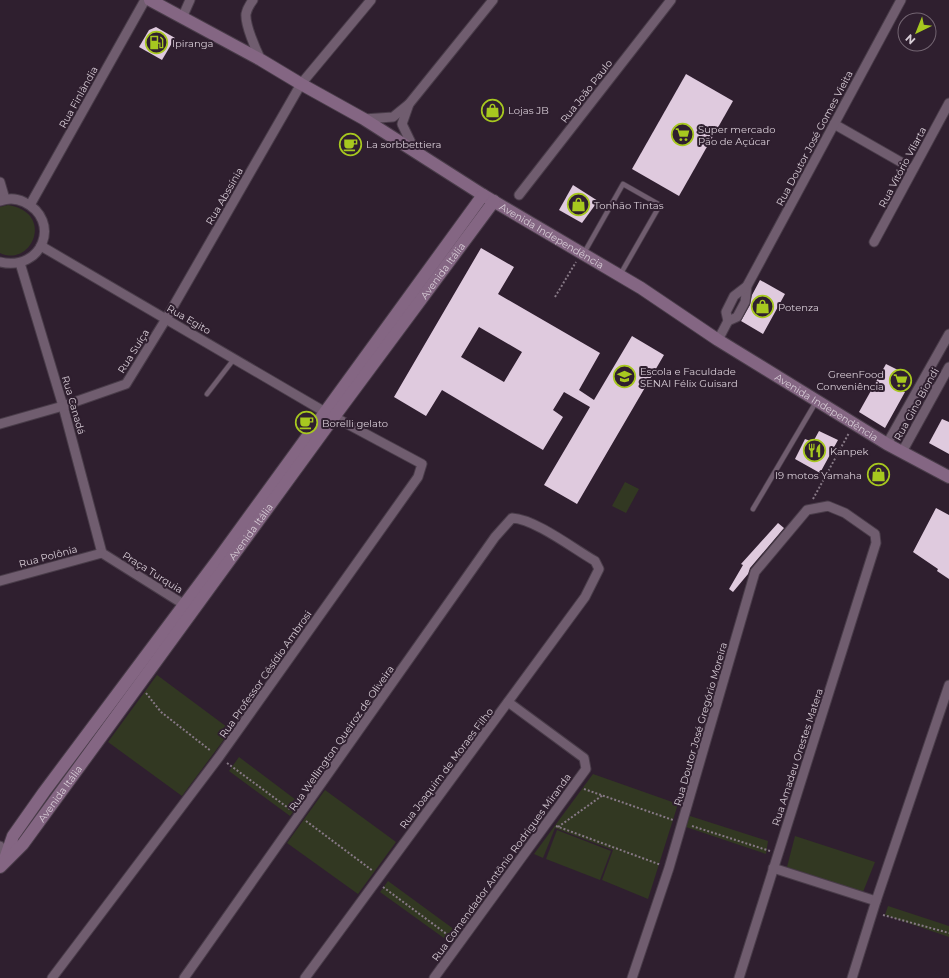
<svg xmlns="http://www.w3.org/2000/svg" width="949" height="978" viewBox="0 0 949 978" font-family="Montserrat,sans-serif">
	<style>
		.park { fill: #323822 }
		.building { fill: #dfcade; fill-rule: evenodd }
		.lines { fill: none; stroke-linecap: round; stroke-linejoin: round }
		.lane-casing { stroke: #493c49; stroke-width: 6 }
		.street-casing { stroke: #493c49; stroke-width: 11 }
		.secondary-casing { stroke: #493c49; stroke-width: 14 }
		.path { stroke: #877986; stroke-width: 2; stroke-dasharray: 2 2; stroke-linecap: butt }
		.lane { stroke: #705d6f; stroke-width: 4.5 }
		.street { stroke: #705d6f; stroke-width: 9 }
		.secondary { stroke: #846683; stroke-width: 12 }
		.labels { text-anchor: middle; stroke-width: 4; stroke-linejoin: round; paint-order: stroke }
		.poi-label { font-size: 10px; fill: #d8cdd7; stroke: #2f1f2f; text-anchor: start }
		.street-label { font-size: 10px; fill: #d8cdd7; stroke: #2f1f2f }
	</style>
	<rect width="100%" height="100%" fill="#2f1f2f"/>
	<g class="park">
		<path d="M8,205C56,213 31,268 0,253V207Z"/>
		<polygon points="625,482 639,489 626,513 612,506"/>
		<polygon points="157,675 231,730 182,796 108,742"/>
		<polygon points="239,757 300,803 290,816 229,771"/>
		<polygon points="593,774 678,804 648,899 602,880 613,850 555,828 543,858 534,854"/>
		<polygon points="325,790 396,842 358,894 287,843"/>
		<polygon points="690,816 768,841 766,854 686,827"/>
		<polygon points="557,830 611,851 600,880 546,859"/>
		<polygon points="795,836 875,862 863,892 787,867"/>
		<polygon points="388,881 455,930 448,941 380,892"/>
		<polygon points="888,906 949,926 949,937 885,915"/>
	</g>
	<g class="building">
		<polygon points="156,27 175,38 162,60 139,47 149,30"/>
		<polygon points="686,74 733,101 679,196 632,169"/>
		<polygon points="573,185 598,201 582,223 559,210"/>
		<path d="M481,248L514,267L498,294L600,353L579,390L594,400L632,336L664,355L577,504L544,485L590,407L564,392L553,410L563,417L543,450L442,390L426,416L394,397ZM479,327L522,352L504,382L461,357Z"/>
		<polygon points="760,280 785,294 763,334 741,321 750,305 752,295"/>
		<polygon points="886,364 910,376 901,391 905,392 885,428 859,412"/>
		<polygon points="942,419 949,422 949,454 929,443"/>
		<polygon points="819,431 838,440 820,473 795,459 805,439 813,442"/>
		<polygon points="936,508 949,515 949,579 937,571 938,569 913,552"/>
		<polygon points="778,523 784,528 750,568 748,574 733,592 729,589 743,565 741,564"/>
	</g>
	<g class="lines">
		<defs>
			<g id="lane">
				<polyline points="584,253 623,184 660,205 620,275"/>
				<polyline points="923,380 937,388"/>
				<polyline points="207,394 234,359"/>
				<polyline points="753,509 816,402"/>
			</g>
			<g id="street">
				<path d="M253,0C250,4 247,9 246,14C245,25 256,50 261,60"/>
				<polyline points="182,18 190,0"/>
				<polyline points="409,104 402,124 415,151"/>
				<polyline points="364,119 393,117 409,104 493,0"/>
				<polyline points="834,124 913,169"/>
				<polyline points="0,182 5,199"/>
				<polyline points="519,195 671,0"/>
				<path d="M0,201C8,198 16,198 24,202C62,220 43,272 0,262"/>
				<polyline points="30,205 145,0"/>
				<polyline points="874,242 949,103"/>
				<polyline points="41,246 325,412 422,464 418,477 219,757 52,978"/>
				<polyline points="20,263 63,406 102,553"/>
				<polyline points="728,321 737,317 745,302 747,286 901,0"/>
				<polyline points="718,340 728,321 726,312 734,296 747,286"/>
				<polyline points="0,424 63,406 126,384 166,319 301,84 371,0"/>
				<polyline points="887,444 949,334"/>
				<polyline points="902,452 949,367"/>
				<polyline points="102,553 188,607"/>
				<polyline points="0,581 102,553"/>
				<polyline points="0,846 5,860"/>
				<polyline points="773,868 876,901"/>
				<path d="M184,978L495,537L512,518C535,519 574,549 595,561L599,569L585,597L305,978"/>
				<polyline points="434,978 586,769 584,758 508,702"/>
				<polyline points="632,978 669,868 755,572 807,510 828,506 845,513 875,534 876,543 739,978"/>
				<polyline points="852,978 876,901 949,685"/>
			</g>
			<g id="secondary">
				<path id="s1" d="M150,0L261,60L301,84L364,119L483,195L641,288L718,340L887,444L949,477"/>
				<polyline points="5,859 13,836 44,792 219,558 483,195"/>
				<path id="s2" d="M0,867L23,844L334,417L494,201"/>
			</g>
		</defs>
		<use href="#lane" class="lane-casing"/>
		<use href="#street" class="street-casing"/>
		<use href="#secondary" class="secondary-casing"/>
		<g class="path">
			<polyline points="555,297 576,262"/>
			<polyline points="813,499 849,433"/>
			<polyline points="146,693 161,712 211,751"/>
			<polyline points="227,763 291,810"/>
			<polyline points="584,789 673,820"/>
			<polyline points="306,821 373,871"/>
			<polyline points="556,826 661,865"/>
			<polyline points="692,826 770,851"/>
			<polyline points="558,827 603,795"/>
			<polyline points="383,887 452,938"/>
			<polyline points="883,915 949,933"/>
		</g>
		<use href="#lane" class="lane"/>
		<use href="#street" class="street"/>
		<use href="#secondary" class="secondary"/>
	</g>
	<defs>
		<symbol id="fuel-ring" viewBox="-11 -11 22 22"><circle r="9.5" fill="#2f1f2f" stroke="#a7c81f" stroke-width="1.5"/><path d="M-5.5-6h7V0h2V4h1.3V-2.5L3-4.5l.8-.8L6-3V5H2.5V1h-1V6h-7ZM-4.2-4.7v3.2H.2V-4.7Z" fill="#a7c81f"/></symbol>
		<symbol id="shop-ring" viewBox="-11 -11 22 22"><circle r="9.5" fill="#2f1f2f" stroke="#a7c81f" stroke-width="1.5"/><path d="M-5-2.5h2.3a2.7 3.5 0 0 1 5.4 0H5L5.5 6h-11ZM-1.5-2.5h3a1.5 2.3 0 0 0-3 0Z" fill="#a7c81f"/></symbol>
		<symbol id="supermarket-ring" viewBox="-11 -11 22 22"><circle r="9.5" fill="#2f1f2f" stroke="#a7c81f" stroke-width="1.5"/><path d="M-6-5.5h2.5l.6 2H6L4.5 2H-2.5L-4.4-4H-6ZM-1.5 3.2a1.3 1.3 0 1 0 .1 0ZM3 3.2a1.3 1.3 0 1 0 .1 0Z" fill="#a7c81f"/></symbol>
		<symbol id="cafe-ring" viewBox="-11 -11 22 22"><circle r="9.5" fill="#2f1f2f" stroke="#a7c81f" stroke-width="1.5"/><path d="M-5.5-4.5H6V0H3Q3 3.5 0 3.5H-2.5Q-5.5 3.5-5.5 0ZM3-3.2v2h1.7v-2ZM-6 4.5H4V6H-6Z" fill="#a7c81f"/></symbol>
		<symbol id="university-ring" viewBox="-11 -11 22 22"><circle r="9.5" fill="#2f1f2f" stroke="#a7c81f" stroke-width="1.5"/><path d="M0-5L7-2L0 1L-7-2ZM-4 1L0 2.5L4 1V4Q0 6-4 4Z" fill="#a7c81f"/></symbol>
		<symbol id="restaurant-ring" viewBox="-11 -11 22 22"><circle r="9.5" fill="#2f1f2f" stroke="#a7c81f" stroke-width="1.5"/><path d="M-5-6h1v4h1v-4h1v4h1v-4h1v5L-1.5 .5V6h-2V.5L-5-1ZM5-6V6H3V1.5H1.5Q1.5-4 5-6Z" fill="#a7c81f"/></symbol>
	</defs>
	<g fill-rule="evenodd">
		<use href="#fuel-ring" x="144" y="30" width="25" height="25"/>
		<use href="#shop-ring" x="480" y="98" width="25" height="25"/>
		<use href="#supermarket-ring" x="670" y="122" width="25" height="25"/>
		<use href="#cafe-ring" x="338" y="132" width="25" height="25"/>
		<use href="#shop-ring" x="566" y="192" width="25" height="25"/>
		<use href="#shop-ring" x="750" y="294" width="25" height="25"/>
		<use href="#university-ring" x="612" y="364" width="25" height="25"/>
		<use href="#supermarket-ring" x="888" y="368" width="25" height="25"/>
		<use href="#cafe-ring" x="294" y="410" width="25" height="25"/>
		<use href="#restaurant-ring" x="802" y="438" width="25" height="25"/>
		<use href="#shop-ring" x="866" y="462" width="25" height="25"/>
	</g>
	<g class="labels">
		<g class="poi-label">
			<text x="172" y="47">Ipiranga</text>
			<text x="508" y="114">Lojas JB</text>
			<text x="698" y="133">Super mercado<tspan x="698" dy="12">Pão de Açúcar</tspan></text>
			<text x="366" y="148">La sorbbettiera</text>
			<text x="594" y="209">Tonhão Tintas</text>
			<text x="778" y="311">Potenza</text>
			<text x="640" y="375">Escola e Faculdade<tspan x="640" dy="12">SENAI Félix Guisard</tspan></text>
			<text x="884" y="378" text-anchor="end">GreenFood<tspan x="884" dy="12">Conveniência</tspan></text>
			<text x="322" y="427">Borelli gelato</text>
			<text x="830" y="455">Kanpek</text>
			<text x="862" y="479" text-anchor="end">I9 motos Yamaha</text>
		</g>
		<g class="street-label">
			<text transform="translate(586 91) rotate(-52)" y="4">Rua João Paulo</text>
			<text transform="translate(78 97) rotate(-61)" y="4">Rua Finlândia</text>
			<text transform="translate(814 138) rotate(-62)" y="4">Rua Doutor José Gomes Vieita</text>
			<text transform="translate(902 167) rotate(-62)" y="4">Rua Vitório Vilarta</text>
			<text transform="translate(224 196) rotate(-60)" y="4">Rua Abssínia</text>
			<text dy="4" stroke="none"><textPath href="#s1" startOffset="466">Avenida Independência</textPath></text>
			<text dy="4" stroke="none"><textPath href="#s2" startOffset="743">Avenida Itália</textPath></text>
			<text transform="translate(189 319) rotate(30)" y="4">Rua Egito</text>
			<text transform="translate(133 351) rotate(-58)" y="4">Rua Suíça</text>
			<text transform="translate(916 404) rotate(-61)" y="4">Rua Gino Biondi</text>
			<text transform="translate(74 405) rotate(74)" y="4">Rua Canadá</text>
			<text dy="4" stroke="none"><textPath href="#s1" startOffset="790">Avenida Independência</textPath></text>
			<text dy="4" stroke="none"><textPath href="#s2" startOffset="419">Avenida Itália</textPath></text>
			<text transform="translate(48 556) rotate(-15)" y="4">Rua Polônia</text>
			<text transform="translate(153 572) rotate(32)" y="4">Praça Turquia</text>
			<text transform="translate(265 674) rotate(-55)" y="4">Rua Professor Césídio Ambrosi</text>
			<text transform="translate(700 724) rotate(-74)" y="4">Rua Doutor José Gregório Moreira</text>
			<text transform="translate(341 738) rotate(-55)" y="4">Rua Wellington Queiroz de Oliveira</text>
			<text transform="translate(797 757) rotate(-72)" y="4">Rua Amadeu Orestes Matera</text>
			<text transform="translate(446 768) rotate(-53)" y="4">Rua Joaquim de Moraes Filho</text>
			<text dy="4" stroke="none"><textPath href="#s2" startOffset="95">Avenida Itália</textPath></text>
			<text transform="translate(501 867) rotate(-54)" y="4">Rua Comendador Antônio Rodrigues Miranda</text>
		</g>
	</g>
	<g transform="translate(917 32) rotate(223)"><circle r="19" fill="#2f1f2f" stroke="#736572"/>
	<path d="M0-3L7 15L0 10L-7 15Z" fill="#a7c81f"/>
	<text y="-6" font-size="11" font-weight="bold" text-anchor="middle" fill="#d8cdd7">N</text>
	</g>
</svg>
